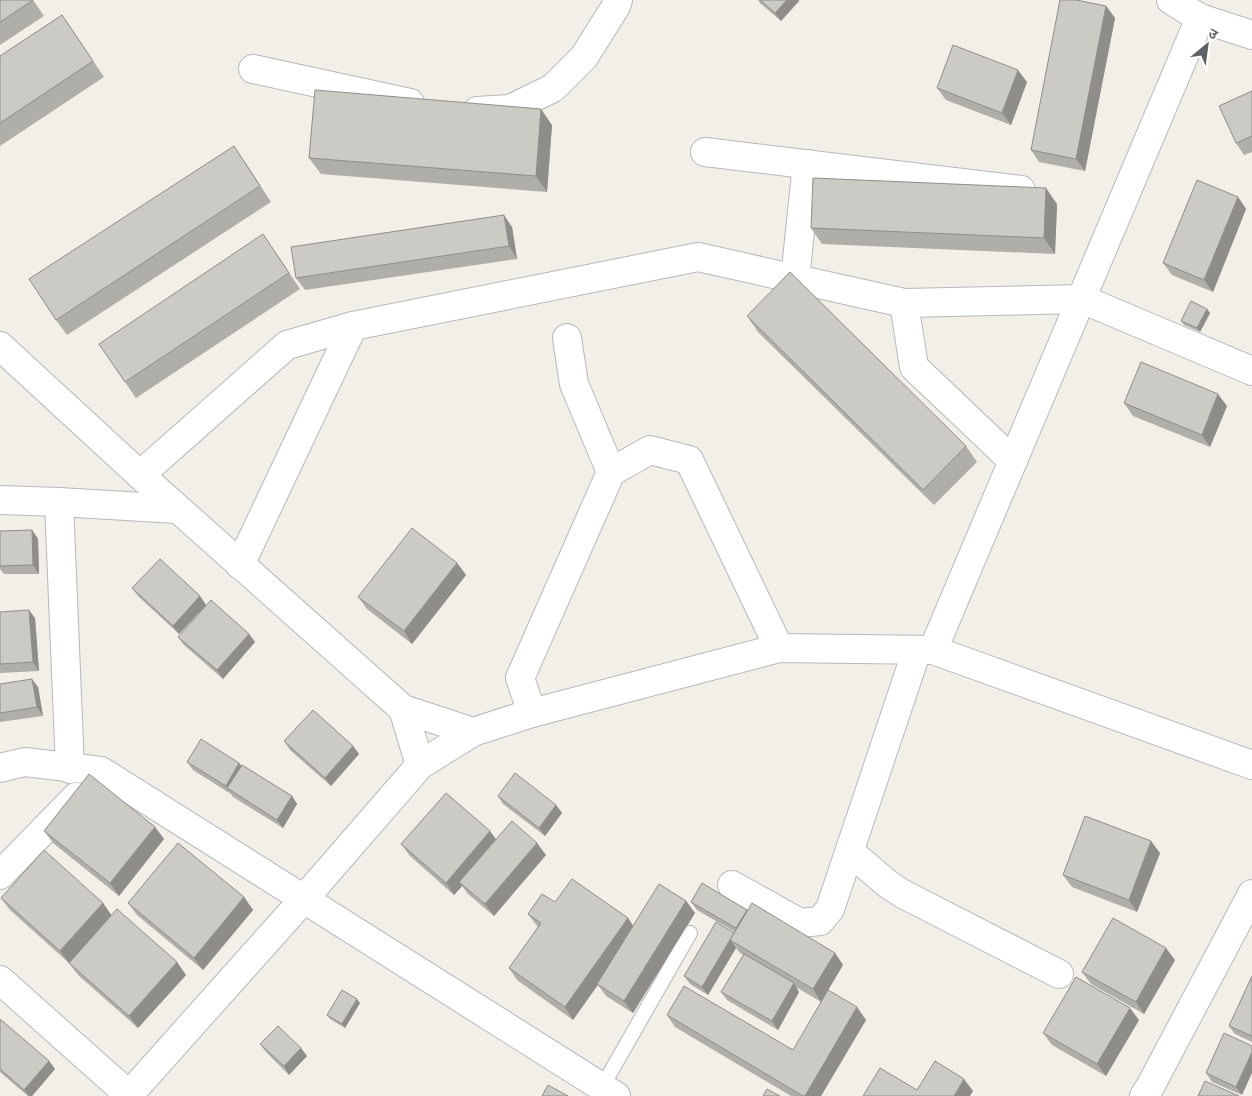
<svg xmlns="http://www.w3.org/2000/svg" width="1252" height="1096" viewBox="0 0 1252 1096" font-family="Arial,'Noto Sans Devanagari',sans-serif">
	<style>
		.lines { fill: none; stroke-linecap: round; stroke-linejoin: round }
		.service-casing { stroke: #b5b8bc; stroke-width: 16 }
		.minor-casing { stroke: #b5b8bc; stroke-width: 30 }
		.service { stroke: #fff; stroke-width: 14 }
		.minor { stroke: #fff; stroke-width: 28 }
		.wall { fill: #afaea9 }
		.shaded-wall { fill: #8f8d8a }
		.building { fill: #cccac5; stroke: #8f8d8a }
	</style>
	<rect width="100%" height="100%" fill="#f1efe8"/>
	<g class="lines">
		<defs>
			<polyline id="service" points="602,1087 690,933"/>
			<g id="minor">
				<polyline points="1171,0 1200,18 1252,35"/>
				<polyline points="253,69 410,103"/>
				<polyline points="477,111 510,109 553,88 584,57 616,6 618,0"/>
				<polyline points="705,152 1021,190"/>
				<polyline points="795,279 807,164"/>
				<polyline points="904,303 914,367 1013,461"/>
				<polyline points="567,338 574,384 611,472"/>
				<polyline points="0,346 140,475 403,709 473,732"/>
				<polyline points="140,475 287,345 353,326 698,257 904,303 1082,299 1252,371"/>
				<polyline points="0,500 59,502 177,509"/>
				<polyline points="59,502 70,769"/>
				<polyline points="240,565 353,326"/>
				<polyline points="933,650 1200,18"/>
				<polyline points="403,709 420,765"/>
				<polyline points="532,713 520,678 611,472 650,450 689,460 779,648"/>
				<polyline points="0,768 25,762 101,771 616,1096"/>
				<polyline points="850,852 889,885 903,894 1059,974"/>
				<polyline points="0,875 76,797"/>
				<polyline points="732,885 800,923 820,921 830,909 917,650"/>
				<polyline points="0,980 129,1095"/>
				<polyline points="128,1096 303,900 420,765 473,732 532,713 779,648 933,650 1252,765"/>
				<polyline points="1144,1096 1151,1085 1252,894"/>
			</g>
		</defs>
		<use href="#service" class="service-casing"/>
		<use href="#minor" class="minor-casing"/>
		<use href="#service" class="service"/>
		<use href="#minor" class="minor"/>
	</g>
	<g class="wall">
		<polygon points="0,0 33,0 44,16 0,45"/>
		<polygon points="758,0 799,0 799,1 781,21 760,3"/>
		<polygon points="1106,6 1115,18 1085,171 1039,162 1031,150"/>
		<polygon points="62,15 104,77 0,146 0,56"/>
		<polygon points="1027,82 1011,125 946,100 937,88"/>
		<polygon points="1252,91 1252,152 1244,155 1236,143"/>
		<polygon points="552,125 547,192 321,174 309,158"/>
		<polygon points="245,162 271,202 67,335 56,320"/>
		<polygon points="1238,197 1246,209 1213,292 1172,275 1163,263"/>
		<polygon points="1057,204 1055,254 822,244 811,228"/>
		<polygon points="512,227 517,259 305,290 296,278"/>
		<polygon points="274,250 300,289 136,398 99,344"/>
		<polygon points="1207,309 1210,313 1200,332 1184,325 1181,321"/>
		<polygon points="747,316 966,446 977,462 934,505 758,332"/>
		<polygon points="1124,403 1227,406 1210,447 1133,416"/>
		<polygon points="32,530 38,539 39,574 4,574 0,569 0,572 0,531"/>
		<polygon points="457,563 466,575 412,644 367,609 358,597"/>
		<polygon points="132,588 200,596 206,605 179,634 138,596"/>
		<polygon points="0,612 35,618 39,671 0,673"/>
		<polygon points="249,634 255,642 223,679 184,645 178,637"/>
		<polygon points="0,684 38,687 43,716 0,722"/>
		<polygon points="284,741 353,746 359,754 331,786 290,750"/>
		<polygon points="187,762 239,763 242,766 292,796 297,804 283,828 233,797 231,794 193,770"/>
		<polygon points="498,796 556,805 562,813 545,836 503,804"/>
		<polygon points="155,827 164,839 119,896 53,843 44,831"/>
		<polygon points="496,839 546,855 494,916 468,894 462,886 454,895 410,856 401,844"/>
		<polygon points="1160,853 1137,912 1072,887 1063,875"/>
		<polygon points="244,897 253,910 203,970 137,915 128,903"/>
		<polygon points="1,898 103,903 111,915 186,975 138,1028 78,975 69,963 10,910"/>
		<polygon points="686,901 695,913 633,1013 606,996 598,985 573,1020 517,980 509,968 538,927 528,914 555,902 628,918 633,926"/>
		<polygon points="691,902 747,910 748,911 835,953 843,965 821,1002 796,987 799,992 778,1030 727,1000 721,992 743,955 739,952 736,948 708,995 690,984 684,976 735,932 697,910"/>
		<polygon points="1175,960 1144,1014 1091,984 1082,972"/>
		<polygon points="1252,976 1252,1042 1235,1034 1229,1026"/>
		<polygon points="360,1003 345,1028 330,1019 327,1015"/>
		<polygon points="667,1015 793,1050 866,1020 821,1096 791,1096 675,1027"/>
		<polygon points="0,1019 49,1061 55,1069 32,1096 28,1096 0,1072"/>
		<polygon points="1139,1020 1106,1076 1052,1045 1043,1033"/>
		<polygon points="1224,1033 1242,1095 1212,1082 1206,1073"/>
		<polygon points="260,1044 307,1056 289,1075 266,1052"/>
	</g>
	<g class="shaded-wall">
		<polygon points="787,0 799,0 799,1 781,21 775,13"/>
		<polygon points="1106,6 1115,18 1085,171 1076,159"/>
		<polygon points="1018,70 1027,82 1011,125 1002,113"/>
		<polygon points="541,109 552,125 547,192 536,176"/>
		<polygon points="1046,188 1057,204 1055,254 1044,238"/>
		<polygon points="1238,197 1246,209 1213,292 1204,280"/>
		<polygon points="504,215 512,227 517,259 509,246"/>
		<polygon points="1207,309 1210,313 1200,332 1197,328"/>
		<polygon points="1218,394 1227,406 1210,447 1202,435"/>
		<polygon points="32,530 38,539 39,574 33,565"/>
		<polygon points="457,563 466,575 412,644 404,631"/>
		<polygon points="200,596 206,605 179,634 173,626"/>
		<polygon points="29,610 35,618 39,671 33,662"/>
		<polygon points="249,634 255,642 223,679 217,670"/>
		<polygon points="32,679 38,687 43,716 37,707"/>
		<polygon points="353,746 359,754 331,786 325,778"/>
		<polygon points="239,763 245,771 228,789 226,786"/>
		<polygon points="292,796 297,804 283,828 277,820"/>
		<polygon points="556,805 562,813 545,836 539,828"/>
		<polygon points="155,827 164,839 119,896 110,883"/>
		<polygon points="490,831 499,843 459,882 462,886 454,895 446,883"/>
		<polygon points="1151,841 1160,853 1137,912 1129,900"/>
		<polygon points="537,843 546,855 494,916 485,904"/>
		<polygon points="244,897 253,910 203,970 194,958"/>
		<polygon points="686,901 695,913 633,1013 624,1001"/>
		<polygon points="103,903 112,916 69,963 60,951"/>
		<polygon points="747,910 753,918 742,937 736,928"/>
		<polygon points="628,918 636,930 573,1020 565,1007"/>
		<polygon points="734,933 730,940 736,948 708,995 702,987"/>
		<polygon points="1166,948 1175,960 1144,1014 1136,1002"/>
		<polygon points="835,953 843,965 821,1002 813,989"/>
		<polygon points="177,962 186,975 138,1028 129,1016"/>
		<polygon points="794,983 799,992 778,1030 772,1021"/>
		<polygon points="357,999 360,1003 345,1028 342,1024"/>
		<polygon points="857,1007 866,1020 821,1096 805,1096"/>
		<polygon points="1130,1008 1139,1020 1106,1076 1097,1064"/>
		<polygon points="301,1048 307,1056 289,1075 284,1066"/>
		<polygon points="1252,1052 1252,1073 1242,1095 1236,1087"/>
		<polygon points="49,1061 55,1069 32,1096 29,1096 24,1090"/>
		<polygon points="964,1079 973,1091 970,1096 954,1096"/>
	</g>
	<g class="building">
		<polygon points="0,0 33,0 0,22"/>
		<polygon points="760,0 787,0 775,13"/>
		<polygon points="1060,0 1076,0 1106,6 1076,159 1031,150"/>
		<polygon points="62,15 93,61 0,123 0,56"/>
		<polygon points="953,45 1018,70 1002,113 937,88"/>
		<polygon points="315,90 541,109 536,176 309,158"/>
		<polygon points="1252,91 1252,136 1236,143 1219,106"/>
		<polygon points="234,146 260,186 56,320 29,279"/>
		<polygon points="813,178 1046,188 1044,238 811,228"/>
		<polygon points="1197,180 1238,197 1204,280 1163,263"/>
		<polygon points="504,215 509,246 296,278 291,247"/>
		<polygon points="263,234 289,273 125,382 99,344"/>
		<polygon points="790,272 966,446 923,490 747,316"/>
		<polygon points="1191,301 1207,309 1197,328 1181,321"/>
		<polygon points="1141,362 1218,394 1202,435 1124,403"/>
		<polygon points="412,528 457,563 404,631 358,597"/>
		<polygon points="32,530 33,565 0,566 0,531"/>
		<polygon points="160,559 200,596 173,626 132,588"/>
		<polygon points="211,600 249,634 217,670 178,637"/>
		<polygon points="29,610 33,662 0,664 0,612"/>
		<polygon points="32,679 37,707 0,713 0,684"/>
		<polygon points="313,710 353,746 325,778 284,741"/>
		<polygon points="201,739 239,763 226,786 187,762"/>
		<polygon points="242,765 292,796 277,820 227,788"/>
		<polygon points="515,773 556,805 539,828 498,796"/>
		<polygon points="89,774 155,827 110,883 44,831"/>
		<polygon points="446,793 490,831 446,883 401,844"/>
		<polygon points="1085,816 1151,841 1129,900 1063,875"/>
		<polygon points="512,821 537,843 485,904 459,882"/>
		<polygon points="178,843 244,897 194,958 128,903"/>
		<polygon points="44,850 103,903 60,951 1,898"/>
		<polygon points="572,879 628,918 565,1007 509,968 541,923 528,914 542,894 555,902"/>
		<polygon points="702,883 747,910 736,928 691,902"/>
		<polygon points="659,884 686,901 624,1001 597,984"/>
		<polygon points="752,903 835,953 813,989 730,940"/>
		<polygon points="117,909 177,962 129,1016 69,963"/>
		<polygon points="1113,918 1166,948 1136,1002 1082,972"/>
		<polygon points="716,922 734,933 702,987 684,976"/>
		<polygon points="744,954 794,983 772,1021 721,992"/>
		<polygon points="1252,976 1252,1036 1229,1026"/>
		<polygon points="1076,977 1130,1008 1097,1064 1043,1033"/>
		<polygon points="684,986 793,1050 828,990 857,1007 805,1096 803,1096 667,1015"/>
		<polygon points="342,990 357,999 342,1024 327,1015"/>
		<polygon points="0,1019 49,1061 24,1090 0,1069"/>
		<polygon points="278,1026 301,1048 284,1066 260,1044"/>
		<polygon points="1224,1033 1252,1046 1252,1052 1236,1087 1206,1073"/>
		<polygon points="935,1061 964,1079 954,1096 863,1096 880,1068 917,1090"/>
		<polygon points="1205,1081 1239,1096 1198,1096"/>
		<polygon points="548,1085 568,1096 542,1096"/>
		<polygon points="767,1089 780,1096 763,1096"/>
	</g>
	<g transform="translate(1207 45) rotate(29)" stroke="#ffffff" stroke-width="4" paint-order="stroke">
	<path d="M0-4L9 19L0 12L-9 19Z" fill="#5f6368"/>
	<text y="-8" font-size="14" font-weight="bold" text-anchor="middle" fill="#5f6368">उ</text>
	</g>
</svg>
